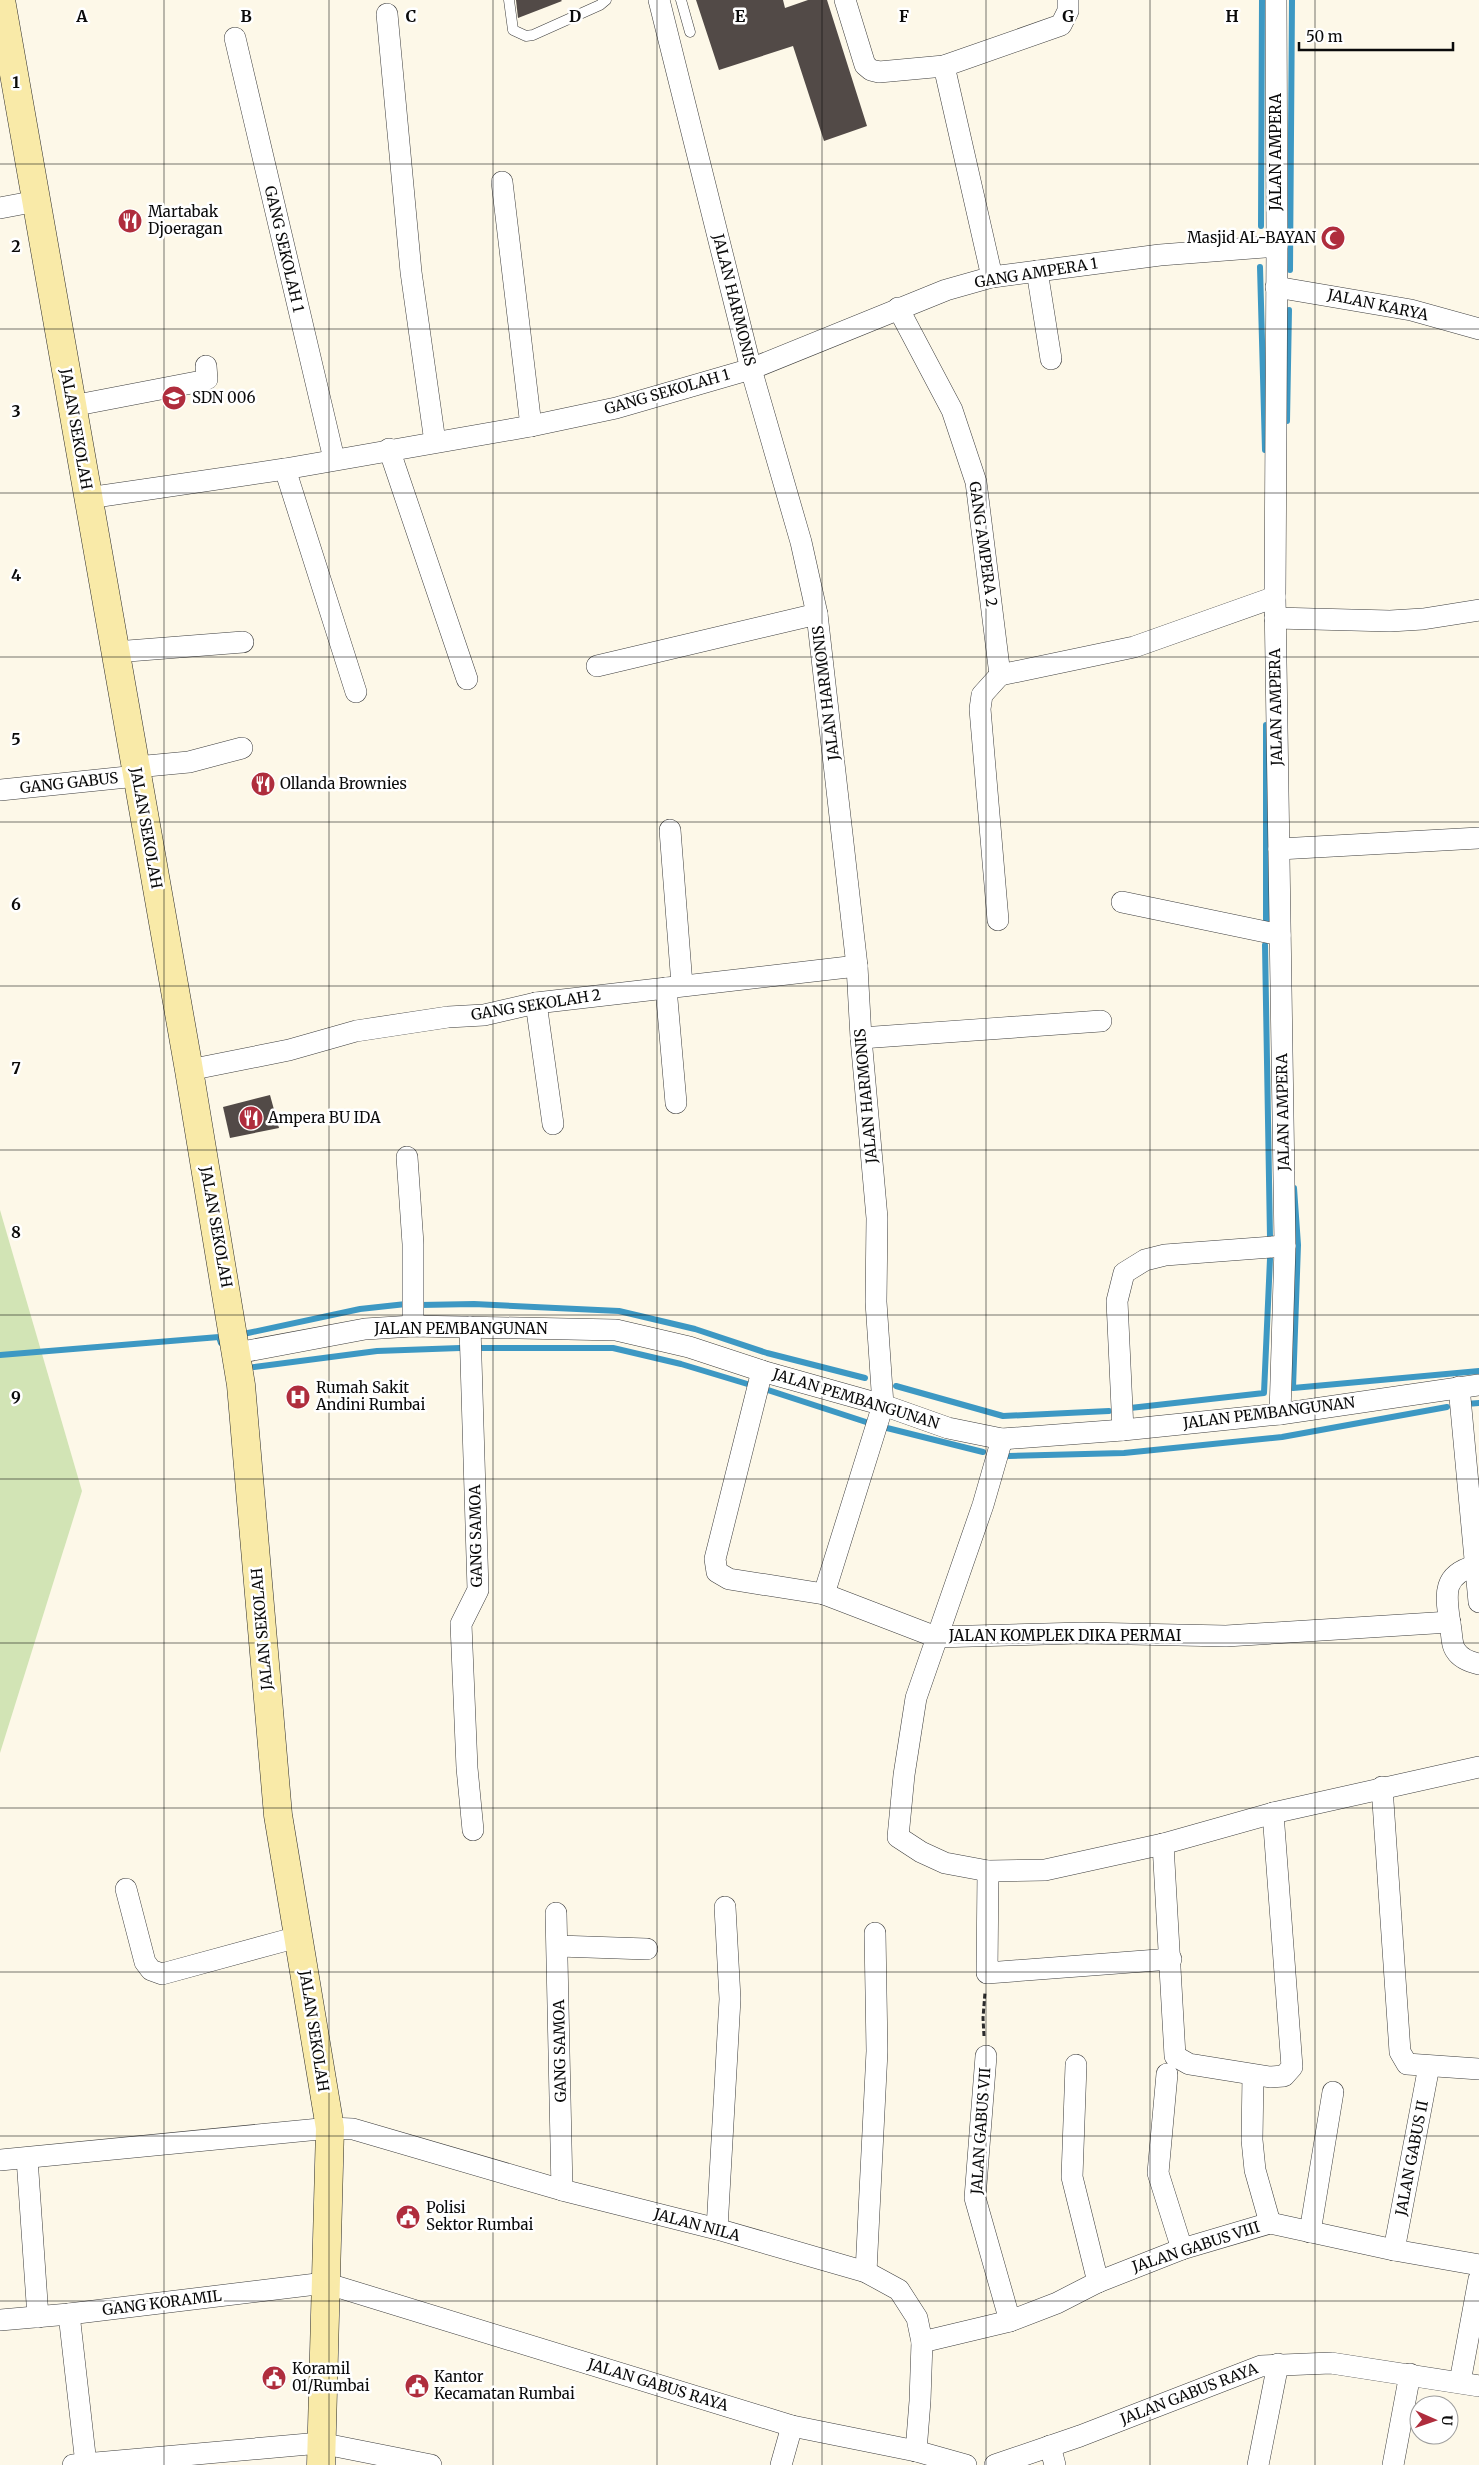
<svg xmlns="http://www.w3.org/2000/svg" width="1479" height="2465" viewBox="0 0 1479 2465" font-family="Merriweather,serif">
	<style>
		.green { fill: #d2e4b5 }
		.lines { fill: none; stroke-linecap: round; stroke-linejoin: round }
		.stream { stroke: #3d98c3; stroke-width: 6 }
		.building { fill: #524a47 }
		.lane-casing { stroke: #3d3d3d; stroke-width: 11 }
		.street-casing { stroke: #3d3d3d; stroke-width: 22 }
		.secondary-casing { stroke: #2c2c2c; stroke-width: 29 }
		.path { stroke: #2c2c2c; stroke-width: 3; stroke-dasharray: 5 2.5; stroke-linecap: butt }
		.lane { stroke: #fff; stroke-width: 10 }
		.street { stroke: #fff; stroke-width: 21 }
		.secondary { stroke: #f9eaa8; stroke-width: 28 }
		.grid { fill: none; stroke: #0a0a0a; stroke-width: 1; stroke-opacity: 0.55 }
		.labels { text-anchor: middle; stroke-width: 5; stroke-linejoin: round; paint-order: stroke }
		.street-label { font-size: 15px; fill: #0a0a0a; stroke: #fff }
		.poi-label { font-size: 15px; fill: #0a0a0a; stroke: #fff; text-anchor: start }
		.grid-label { font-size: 16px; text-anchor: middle; font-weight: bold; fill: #0a0a0a; stroke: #fff; stroke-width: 5; stroke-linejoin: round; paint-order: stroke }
	</style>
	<rect width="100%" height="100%" fill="#fdf8e8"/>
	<polygon class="green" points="0,1210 82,1491 0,1753"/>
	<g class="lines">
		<g class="stream">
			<polyline points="1261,226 1262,0"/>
			<polyline points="1260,267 1265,450"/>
			<polyline points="1290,270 1292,0"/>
			<polyline points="1287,421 1289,310"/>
			<polyline points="1266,924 1266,725"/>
			<polyline points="1265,945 1270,1237"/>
			<polyline points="1294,1188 1298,1245 1293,1388 1479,1371"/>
			<polyline points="420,1305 474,1304 619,1311 695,1329 767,1353 865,1378"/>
			<polyline points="248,1333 360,1309 406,1304"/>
			<polyline points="479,1348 613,1348 681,1364 754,1386"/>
			<polyline points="0,1355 219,1337 221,1343"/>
			<polyline points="254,1367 377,1351 460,1348"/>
			<polyline points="896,1386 1003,1416 1109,1411"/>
			<polyline points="762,1388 869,1423"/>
			<polyline points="1466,1404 1479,1403"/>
			<polyline points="1130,1408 1264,1393 1270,1259"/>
			<polyline points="887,1428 983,1452"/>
			<polyline points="1009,1456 1124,1453 1282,1437 1447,1407"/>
		</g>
	</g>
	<g class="building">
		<polygon points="516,0 561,0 562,1 518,18"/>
		<polygon points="696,0 783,0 785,8 808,0 827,0 867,126 824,141 793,46 719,70"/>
		<polygon points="270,1095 279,1128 230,1138 223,1107"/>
	</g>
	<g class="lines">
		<defs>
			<g id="lane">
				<polyline points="509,0 513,30 526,36 533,35 600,5 606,0"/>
				<polyline points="681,0 690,32"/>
			</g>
			<g id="street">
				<polyline points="659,0 751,369 801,542 817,614 857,966 861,1038 877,1218 876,1302 883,1405 824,1594"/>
				<polyline points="845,0 865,65 871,70 879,72 944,66 1061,25 1068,11 1068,0"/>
				<polyline points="1276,0 1277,246 1275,597 1285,1246 1280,1414"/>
				<polyline points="387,14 411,272 435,442"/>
				<polyline points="235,38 334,459"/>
				<polyline points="944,66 992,277"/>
				<polyline points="502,182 531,426"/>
				<polyline points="0,208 37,201"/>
				<polyline points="1037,271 1051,359"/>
				<polyline points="1276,287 1411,310 1479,329"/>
				<polyline points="898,308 952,410 976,482 1000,675 1134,647 1275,597"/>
				<polyline points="72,406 202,381 207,379 206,366"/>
				<polyline points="389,449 467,679"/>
				<polyline points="285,469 356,692"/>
				<polyline points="88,498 285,469 531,426 616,408 751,369 946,290 992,277 1160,255 1277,246"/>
				<polyline points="1275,618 1390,621 1423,619 1479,610"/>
				<polyline points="115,652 243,642"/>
				<polyline points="597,666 817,614"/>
				<polyline points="136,767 189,762 242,748"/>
				<polyline points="0,790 137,776"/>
				<polyline points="670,830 682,985"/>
				<polyline points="1279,849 1479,838"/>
				<polyline points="1122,902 1280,935"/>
				<polyline points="998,920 980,709 982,695 1000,675"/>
				<polyline points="666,988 676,1103"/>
				<polyline points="536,1003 553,1124"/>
				<polyline points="861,1038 1101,1021"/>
				<polyline points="189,1070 289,1050 356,1031 448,1017 484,1015 536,1003 857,966"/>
				<polyline points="407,1157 413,1244 413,1326"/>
				<polyline points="470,1327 478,1590 461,1624 467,1768 473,1830"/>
				<polyline points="237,1353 365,1329 413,1326 616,1330 689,1347 762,1371 883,1405 948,1428 1002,1439 1123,1430 1280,1414 1479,1385"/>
				<polyline points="762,1371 715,1559 717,1572 729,1579 824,1594 936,1637 1083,1633 1226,1636 1450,1622"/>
				<polyline points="1459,1387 1479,1602"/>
				<polyline points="1123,1430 1117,1301 1124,1273 1145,1260 1165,1255 1285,1246"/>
				<polyline points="1002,1439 983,1505 916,1698 904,1775 898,1837 921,1852 945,1863 988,1871 1045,1870 1163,1844 1273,1813 1479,1767"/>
				<path d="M1475,1566C1441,1575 1446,1596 1450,1624C1452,1632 1451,1645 1456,1651C1461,1659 1470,1662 1479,1664"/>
				<polyline points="1382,1787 1400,2052 1407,2064 1479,2069"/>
				<polyline points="1163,1844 1175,2056 1189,2064 1270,2077 1284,2076 1292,2067 1273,1813"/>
				<polyline points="988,1871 987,1973 1171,1959"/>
				<polyline points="126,1889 145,1962 151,1970 162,1974 298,1937"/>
				<polyline points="556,1913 562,2190"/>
				<polyline points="558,1946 647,1949"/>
				<polyline points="986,2056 975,2198 1010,2321"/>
				<polyline points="1076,2065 1072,2177 1098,2282"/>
				<polyline points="1167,2074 1158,2173 1182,2249"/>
				<polyline points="1253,2075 1252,2140 1255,2170 1270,2223"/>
				<polyline points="27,2158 38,2317"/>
				<polyline points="0,2160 330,2128 353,2129 562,2190 717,2229 866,2272 899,2290 917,2318 922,2342 920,2401 916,2451"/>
				<polyline points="717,2229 730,1999 725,1907"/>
				<polyline points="1310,2232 1333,2092"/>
				<polyline points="1394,2250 1429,2066"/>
				<polyline points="866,2272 877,2051 875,1933"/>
				<polyline points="69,2314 86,2464"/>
				<polyline points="0,2320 69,2314 325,2283 792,2426 916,2451 966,2465"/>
				<polyline points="922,2342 1010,2321 1057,2303 1098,2282 1182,2249 1270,2223 1394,2250 1479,2265"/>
				<polyline points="1460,2382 1479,2279"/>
				<polyline points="1050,2446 1055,2465"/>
				<polyline points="73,2465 320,2443 431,2465"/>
				<polyline points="781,2465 792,2426"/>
				<polyline points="995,2465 1080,2436 1261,2366 1331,2363 1479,2386"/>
				<polyline points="1258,2465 1278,2364"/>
				<polyline points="1393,2465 1410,2374"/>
			</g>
			<polyline id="secondary" points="1,0 189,1070 241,1385 278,1815 330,2128 321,2465"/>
		</defs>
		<use href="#lane" class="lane-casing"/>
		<use href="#street" class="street-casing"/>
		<use href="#secondary" class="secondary-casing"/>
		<polyline class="path" points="984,2036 983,2018 985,1992"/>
		<use href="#lane" class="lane"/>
		<use href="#street" class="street"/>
		<use href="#secondary" class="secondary"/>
	</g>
	<path class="grid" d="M164,0V2465M329,0V2465M493,0V2465M657,0V2465M822,0V2465M986,0V2465M1150,0V2465M1315,0V2465M0,164H1479M0,329H1479M0,493H1479M0,657H1479M0,822H1479M0,986H1479M0,1150H1479M0,1315H1479M0,1479H1479M0,1643H1479M0,1808H1479M0,1972H1479M0,2136H1479M0,2301H1479"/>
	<defs>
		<symbol id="restaurant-disc" viewBox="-11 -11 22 22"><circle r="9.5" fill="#af2d3d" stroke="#fff"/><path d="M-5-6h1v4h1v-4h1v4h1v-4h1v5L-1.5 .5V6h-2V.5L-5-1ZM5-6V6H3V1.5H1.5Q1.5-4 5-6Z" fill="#fff"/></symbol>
		<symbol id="mosque-disc" viewBox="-11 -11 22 22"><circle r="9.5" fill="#af2d3d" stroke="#fff"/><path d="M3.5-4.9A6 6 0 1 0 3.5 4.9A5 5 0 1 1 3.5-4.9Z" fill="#fff"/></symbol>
		<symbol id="school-disc" viewBox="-11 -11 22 22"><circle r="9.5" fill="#af2d3d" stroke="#fff"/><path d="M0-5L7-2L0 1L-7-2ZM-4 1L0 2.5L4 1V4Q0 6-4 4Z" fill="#fff"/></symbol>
		<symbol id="hospital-disc" viewBox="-11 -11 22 22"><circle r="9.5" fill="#af2d3d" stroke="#fff"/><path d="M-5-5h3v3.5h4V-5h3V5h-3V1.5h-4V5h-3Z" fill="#fff"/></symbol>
		<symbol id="civic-disc" viewBox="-11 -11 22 22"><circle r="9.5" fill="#af2d3d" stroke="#fff"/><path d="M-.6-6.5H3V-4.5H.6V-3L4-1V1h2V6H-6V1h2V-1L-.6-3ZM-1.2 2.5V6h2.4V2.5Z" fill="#fff"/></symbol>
	</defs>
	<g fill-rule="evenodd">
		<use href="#restaurant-disc" x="116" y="207" width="28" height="28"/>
		<use href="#mosque-disc" x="1319" y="224" width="28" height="28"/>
		<use href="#school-disc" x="160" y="384" width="28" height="28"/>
		<use href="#restaurant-disc" x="249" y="770" width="28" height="28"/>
		<use href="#restaurant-disc" x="237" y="1104" width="28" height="28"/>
		<use href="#hospital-disc" x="284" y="1383" width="28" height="28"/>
		<use href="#civic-disc" x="394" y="2203" width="28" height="28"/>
		<use href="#civic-disc" x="260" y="2364" width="28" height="28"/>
		<use href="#civic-disc" x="403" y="2372" width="28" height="28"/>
	</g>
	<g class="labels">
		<g class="street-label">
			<text transform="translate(1276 152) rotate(-90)" y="5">JALAN AMPERA</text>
			<text transform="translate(284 249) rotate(77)" y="5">GANG SEKOLAH 1</text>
			<text transform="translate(1036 273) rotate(-9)" y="5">GANG AMPERA 1</text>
			<text transform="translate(734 300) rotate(76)" y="5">JALAN HARMONIS</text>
			<text transform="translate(1378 305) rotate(12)" y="5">JALAN KARYA</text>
			<text transform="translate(667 392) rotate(-16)" y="5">GANG SEKOLAH 1</text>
			<text transform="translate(76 429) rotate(80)" y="5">JALAN SEKOLAH</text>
			<text transform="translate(983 544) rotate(82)" y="5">GANG AMPERA 2</text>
			<text transform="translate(826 693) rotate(-97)" y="5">JALAN HARMONIS</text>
			<text transform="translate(1276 707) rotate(-91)" y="5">JALAN AMPERA</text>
			<text transform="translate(69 783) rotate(-6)" y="5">GANG GABUS</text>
			<text transform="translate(146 828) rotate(80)" y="5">JALAN SEKOLAH</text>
			<text transform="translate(536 1005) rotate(-9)" y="5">GANG SEKOLAH 2</text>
			<text transform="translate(866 1096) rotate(-95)" y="5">JALAN HARMONIS</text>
			<text transform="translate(1283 1112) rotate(-91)" y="5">JALAN AMPERA</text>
			<text transform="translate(216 1227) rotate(80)" y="5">JALAN SEKOLAH</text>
			<text x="461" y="1334">JALAN PEMBANGUNAN</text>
			<text transform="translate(856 1399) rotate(17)" y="5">JALAN PEMBANGUNAN</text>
			<text transform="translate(1269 1413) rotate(-7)" y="5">JALAN PEMBANGUNAN</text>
			<text transform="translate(476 1536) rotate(-91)" y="5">GANG SAMOA</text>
			<text transform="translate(262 1629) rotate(-95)" y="5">JALAN SEKOLAH</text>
			<text x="1065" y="1641">JALAN KOMPLEK DIKA PERMAI</text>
			<text transform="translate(314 2031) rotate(81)" y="5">JALAN SEKOLAH</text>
			<text transform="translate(560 2051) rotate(-91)" y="5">GANG SAMOA</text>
			<text transform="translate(981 2131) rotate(-86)" y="5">JALAN GABUS VII</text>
			<text transform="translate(1412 2158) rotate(-79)" y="5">JALAN GABUS II</text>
			<text transform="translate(697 2225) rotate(15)" y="5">JALAN NILA</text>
			<text transform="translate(1196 2247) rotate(-18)" y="5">JALAN GABUS VIII</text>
			<text transform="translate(162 2303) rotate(-7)" y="5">GANG KORAMIL</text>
			<text transform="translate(658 2385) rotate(17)" y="5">JALAN GABUS RAYA</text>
			<text transform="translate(1189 2394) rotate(-21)" y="5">JALAN GABUS RAYA</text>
		</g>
		<g class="poi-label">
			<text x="148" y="217">Martabak<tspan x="148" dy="17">Djoeragan</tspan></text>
			<text x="1316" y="243" text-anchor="end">Masjid AL-BAYAN</text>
			<text x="192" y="403">SDN 006</text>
			<text x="280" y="789">Ollanda Brownies</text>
			<text x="268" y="1123">Ampera BU IDA</text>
			<text x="316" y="1393">Rumah Sakit<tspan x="316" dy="17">Andini Rumbai</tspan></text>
			<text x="426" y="2213">Polisi<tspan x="426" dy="17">Sektor Rumbai</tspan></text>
			<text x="292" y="2374">Koramil<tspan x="292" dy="17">01/Rumbai</tspan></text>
			<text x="434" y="2382">Kantor<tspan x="434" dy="17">Kecamatan Rumbai</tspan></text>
		</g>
	</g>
	<g class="grid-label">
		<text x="82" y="22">A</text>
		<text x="246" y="22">B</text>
		<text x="411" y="22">C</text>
		<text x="575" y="22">D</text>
		<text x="740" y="22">E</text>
		<text x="904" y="22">F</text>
		<text x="1068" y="22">G</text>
		<text x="1232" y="22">H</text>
		<text x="16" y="88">1</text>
		<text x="16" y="252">2</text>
		<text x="16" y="417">3</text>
		<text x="16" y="581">4</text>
		<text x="16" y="745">5</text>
		<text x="16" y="910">6</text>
		<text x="16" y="1074">7</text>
		<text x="16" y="1238">8</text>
		<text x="16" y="1403">9</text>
	</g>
	<g transform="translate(1434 2420) rotate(92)"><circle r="24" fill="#ffffff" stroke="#9d9d9d"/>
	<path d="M0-4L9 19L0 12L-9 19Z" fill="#af2d3d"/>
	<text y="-8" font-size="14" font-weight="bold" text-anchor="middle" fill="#0a0a0a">U</text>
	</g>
	<path d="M1299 42v8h154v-8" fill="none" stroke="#0a0a0a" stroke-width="2.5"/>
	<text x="1306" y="42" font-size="15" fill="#0a0a0a" stroke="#ffffff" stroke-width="4" paint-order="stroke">50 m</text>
</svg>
